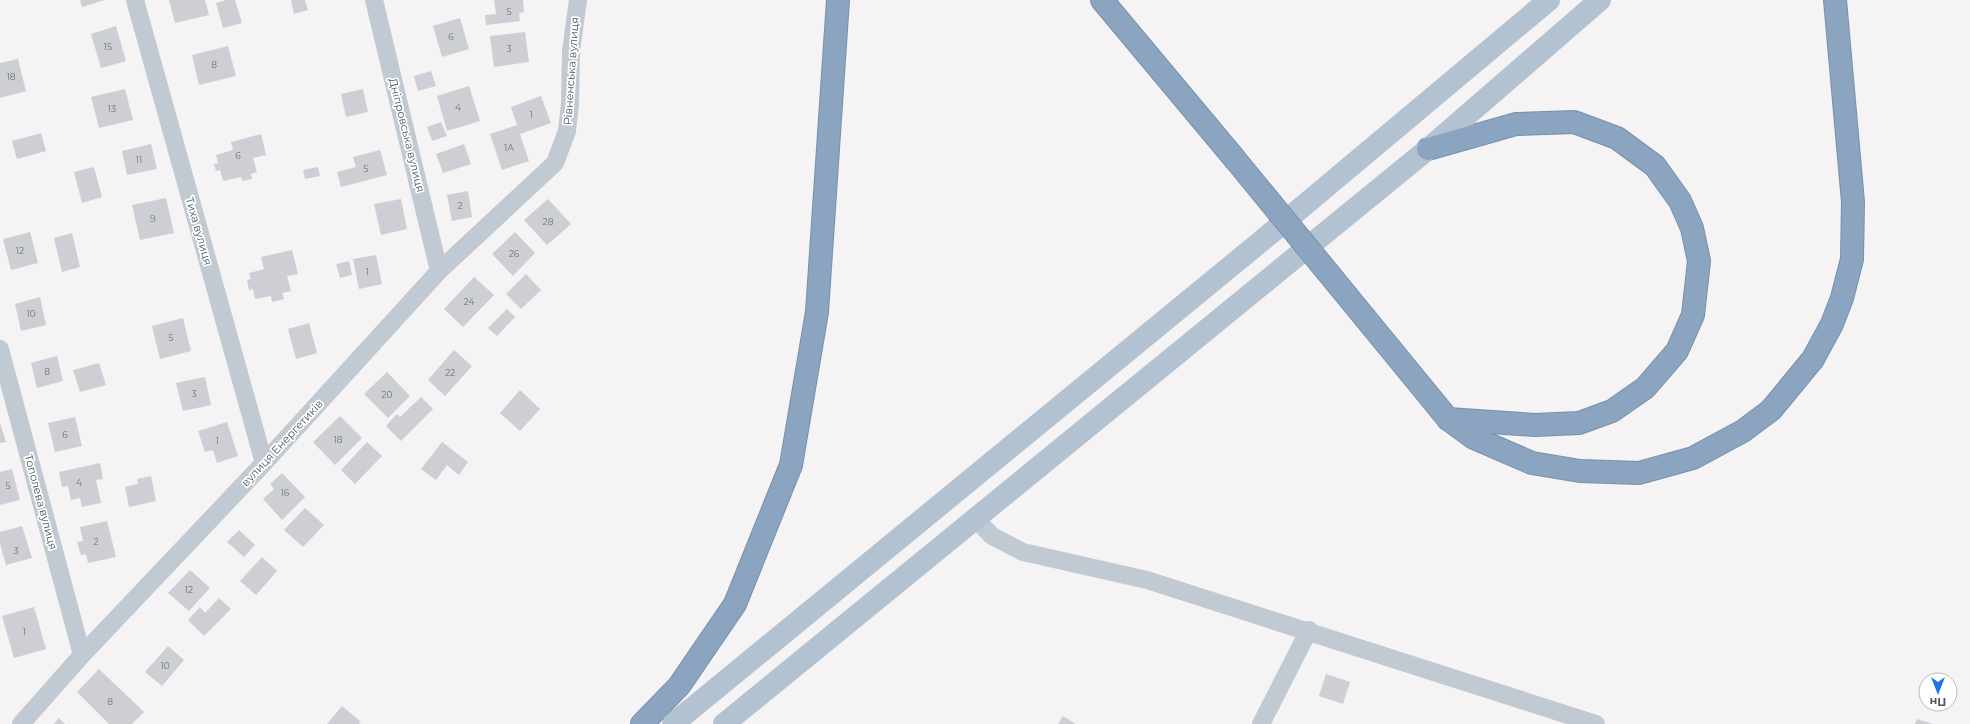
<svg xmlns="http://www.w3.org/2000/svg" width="1970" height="724" viewBox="0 0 1970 724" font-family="Montserrat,sans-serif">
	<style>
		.building { fill: #cdcfd5 }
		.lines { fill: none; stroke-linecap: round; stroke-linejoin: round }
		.highway-casing { stroke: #7690ad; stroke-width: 24 }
		.street { stroke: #c1cad2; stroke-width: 18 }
		.primary { stroke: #b3c2d1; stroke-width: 22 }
		.highway { stroke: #8ba5c1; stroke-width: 22 }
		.highway-bridge-casing { stroke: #7690ad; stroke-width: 24; stroke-linecap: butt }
		.highway-bridge { stroke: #8ba5c1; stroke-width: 22 }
		.labels { text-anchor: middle; stroke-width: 3.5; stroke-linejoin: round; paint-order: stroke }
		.number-label { font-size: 9px; fill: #6b747e }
		.street-label { font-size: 11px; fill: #4a5661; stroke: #fff }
	</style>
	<rect width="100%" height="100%" fill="#f5f3f3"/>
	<g class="building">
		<polygon points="80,0 105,0 82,7"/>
		<polygon points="169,0 205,0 209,15 175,23"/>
		<polygon points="226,0 235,0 242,23 223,28 216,3"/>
		<polygon points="291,0 305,0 308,10 294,14"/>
		<polygon points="494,0 523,0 524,12 519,13 520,21 486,25 485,15 496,14"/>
		<polygon points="460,18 469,49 442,57 433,26"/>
		<polygon points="116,26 126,61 101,68 91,34"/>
		<polygon points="525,32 529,62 494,67 490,36"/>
		<polygon points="228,46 236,76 199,85 192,55"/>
		<polygon points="18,59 26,91 0,98 0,63"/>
		<polygon points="431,71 436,86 418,91 414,76"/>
		<polygon points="469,86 480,121 447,131 437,96"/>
		<polygon points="125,89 133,120 99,128 91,97"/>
		<polygon points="363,89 368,112 346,117 341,94"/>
		<polygon points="541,96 551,123 520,134 529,161 502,170 490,134 517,125 511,107"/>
		<polygon points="441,122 447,136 432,141 427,127"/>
		<polygon points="41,133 46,151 17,159 12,141"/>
		<polygon points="261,134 266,155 253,158 257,172 251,174 252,179 242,181 241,177 223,181 220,170 216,171 214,164 218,163 216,155 233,150 231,142"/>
		<polygon points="151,144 157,169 127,175 122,151"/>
		<polygon points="464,144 471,164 443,173 436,154"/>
		<polygon points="380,150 387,175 341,187 337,172 356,167 353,157"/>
		<polygon points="94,167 102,197 82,203 74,172"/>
		<polygon points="318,167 320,176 305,179 303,170"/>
		<polygon points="468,191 472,217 452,221 447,195"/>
		<polygon points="166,198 174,233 140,240 132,205"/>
		<polygon points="401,199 407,229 381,235 374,204"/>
		<polygon points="548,199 571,224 547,245 524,220"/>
		<polygon points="30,232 38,263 11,270 3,239"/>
		<polygon points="515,232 535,253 513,276 492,254"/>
		<polygon points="72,233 80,267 62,272 54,238"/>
		<polygon points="292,250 298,274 287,276 291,291 282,293 284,299 272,302 271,296 255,299 253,289 249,290 247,280 251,279 249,273 264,269 261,257"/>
		<polygon points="376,255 382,284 359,289 353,259"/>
		<polygon points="349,261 352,275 340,278 336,264"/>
		<polygon points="526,274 541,290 521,309 506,294"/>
		<polygon points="474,277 494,295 463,327 444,309"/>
		<polygon points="40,297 46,325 21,331 15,304"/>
		<polygon points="507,309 515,317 497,336 488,328"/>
		<polygon points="183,318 191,351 160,359 152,326"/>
		<polygon points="309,323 317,353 296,359 288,329"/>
		<polygon points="454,350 472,366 445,396 428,380"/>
		<polygon points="57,356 63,381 37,388 31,363"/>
		<polygon points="99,363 106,385 80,392 73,370"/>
		<polygon points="387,372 410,396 388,418 364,394"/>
		<polygon points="205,377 211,405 183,411 176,383"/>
		<polygon points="520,390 540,409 520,431 500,413"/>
		<polygon points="421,397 433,409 401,441 386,426 397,414 400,417"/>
		<polygon points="340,416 362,438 335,465 313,442"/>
		<polygon points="75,417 82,446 55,452 48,423"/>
		<polygon points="227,422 238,456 217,463 213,450 205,452 198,431"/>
		<polygon points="0,423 6,442 0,443"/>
		<polygon points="367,442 382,456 355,484 341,470"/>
		<polygon points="442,442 468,462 459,475 447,465 436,480 421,469"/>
		<polygon points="100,463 103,479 96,480 101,503 82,507 80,498 71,500 68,486 62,487 59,472"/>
		<polygon points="12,469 20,500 0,505 0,472"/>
		<polygon points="282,473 305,497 282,520 263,499 274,489 270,484"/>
		<polygon points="151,476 156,501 129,507 125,487 138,484 137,479"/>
		<polygon points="305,508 324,525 303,547 284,530"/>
		<polygon points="107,521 116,557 88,563 86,554 81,555 77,542 83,541 80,527"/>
		<polygon points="22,526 32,558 6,565 0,544 0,532"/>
		<polygon points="239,530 255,545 244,557 227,542"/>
		<polygon points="262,557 277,571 256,595 240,581"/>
		<polygon points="190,570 210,588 189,611 168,593"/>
		<polygon points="219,598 231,609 204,636 188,620 200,607 205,613"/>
		<polygon points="34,607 46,649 14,658 2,616"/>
		<polygon points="168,646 184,660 162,686 145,672"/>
		<polygon points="99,669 144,712 132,724 109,724 77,692"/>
		<polygon points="1326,674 1350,682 1343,704 1319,696"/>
		<polygon points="342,706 361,722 359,724 327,724"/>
		<polygon points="1063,716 1076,724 1058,724"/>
		<polygon points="59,718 65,724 54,724"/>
		<polygon points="1917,719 1932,724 1915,724"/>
	</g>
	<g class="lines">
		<defs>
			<g id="highway">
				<polyline points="1102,0 1234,158"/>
				<polyline points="1428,149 1516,124 1574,122 1617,138 1655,166 1680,201 1692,228 1699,261 1693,315 1677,351 1645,388 1612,411 1579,423 1535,425 1448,419"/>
				<polyline points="1366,319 1448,419 1474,438 1532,463 1580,471 1639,473 1693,458 1743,431 1771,410 1813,359 1832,324 1842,298 1852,259 1853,202 1835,0"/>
				<polyline points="642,724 679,686 735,604 791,465 817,312 838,0"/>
			</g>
		</defs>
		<use href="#highway" class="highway-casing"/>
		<g class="street">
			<polyline points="135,0 264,463"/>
			<polyline points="374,0 439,271"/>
			<polyline points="0,349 82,655"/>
			<polyline points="976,519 992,536 1023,552 1147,580 1596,724"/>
			<polyline points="21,724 82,655 264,463 439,271 555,163 567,131 570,104 571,51 578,0"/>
			<polyline points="1261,724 1309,630"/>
		</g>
		<g class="primary">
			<polyline points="673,724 1259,243 1549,0"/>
			<polyline points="724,724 1428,149 1600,0"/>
		</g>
		<use href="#highway" class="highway"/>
		<defs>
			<polyline id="highway-bridge" points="1234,158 1366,319"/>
		</defs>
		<use href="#highway-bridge" class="highway-bridge-casing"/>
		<use href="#highway-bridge" class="highway-bridge"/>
	</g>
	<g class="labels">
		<g class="number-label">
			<text x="509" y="15">5</text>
			<text x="451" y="40">6</text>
			<text x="108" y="50">15</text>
			<text x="509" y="52">3</text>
			<text x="214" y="68">8</text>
			<text x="11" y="80">18</text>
			<text x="458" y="111">4</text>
			<text x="112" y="112">13</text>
			<text x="531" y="118">1</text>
			<text x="509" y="151">1А</text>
			<text x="238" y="159">6</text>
			<text x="139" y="163">11</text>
			<text x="366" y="172">5</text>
			<text x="460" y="209">2</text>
			<text x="153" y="222">9</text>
			<text x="548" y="225">28</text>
			<text x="20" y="254">12</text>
			<text x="514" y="257">26</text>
			<text x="367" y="275">1</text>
			<text x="469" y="305">24</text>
			<text x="31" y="317">10</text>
			<text x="171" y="341">5</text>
			<text x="47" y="375">8</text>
			<text x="450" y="376">22</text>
			<text x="194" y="397">3</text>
			<text x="387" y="398">20</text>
			<text x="65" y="438">6</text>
			<text x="338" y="443">18</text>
			<text x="217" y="444">1</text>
			<text x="79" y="486">4</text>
			<text x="8" y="489">5</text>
			<text x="285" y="496">16</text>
			<text x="96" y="545">2</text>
			<text x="16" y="554">3</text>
			<text x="189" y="593">12</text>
			<text x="24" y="635">1</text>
			<text x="165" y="669">10</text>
			<text x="110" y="705">8</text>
		</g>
		<g class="street-label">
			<text transform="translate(571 71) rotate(-86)" y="4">Рівненська вулиця</text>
			<text transform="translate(407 135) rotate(76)" y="4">Дніпровська вулиця</text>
			<text transform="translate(199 231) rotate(74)" y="4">Тиха вулиця</text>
			<text transform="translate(282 443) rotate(-47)" y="4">вулиця Енергетиків</text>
			<text transform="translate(41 502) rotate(75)" y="4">Тополева вулиця</text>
		</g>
	</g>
	<g transform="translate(1938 692) rotate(180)"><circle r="19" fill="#ffffff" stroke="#b7bbc0"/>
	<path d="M0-3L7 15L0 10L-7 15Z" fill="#1a73e8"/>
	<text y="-6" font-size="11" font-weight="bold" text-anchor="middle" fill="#4a5661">Пн</text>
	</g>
</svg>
